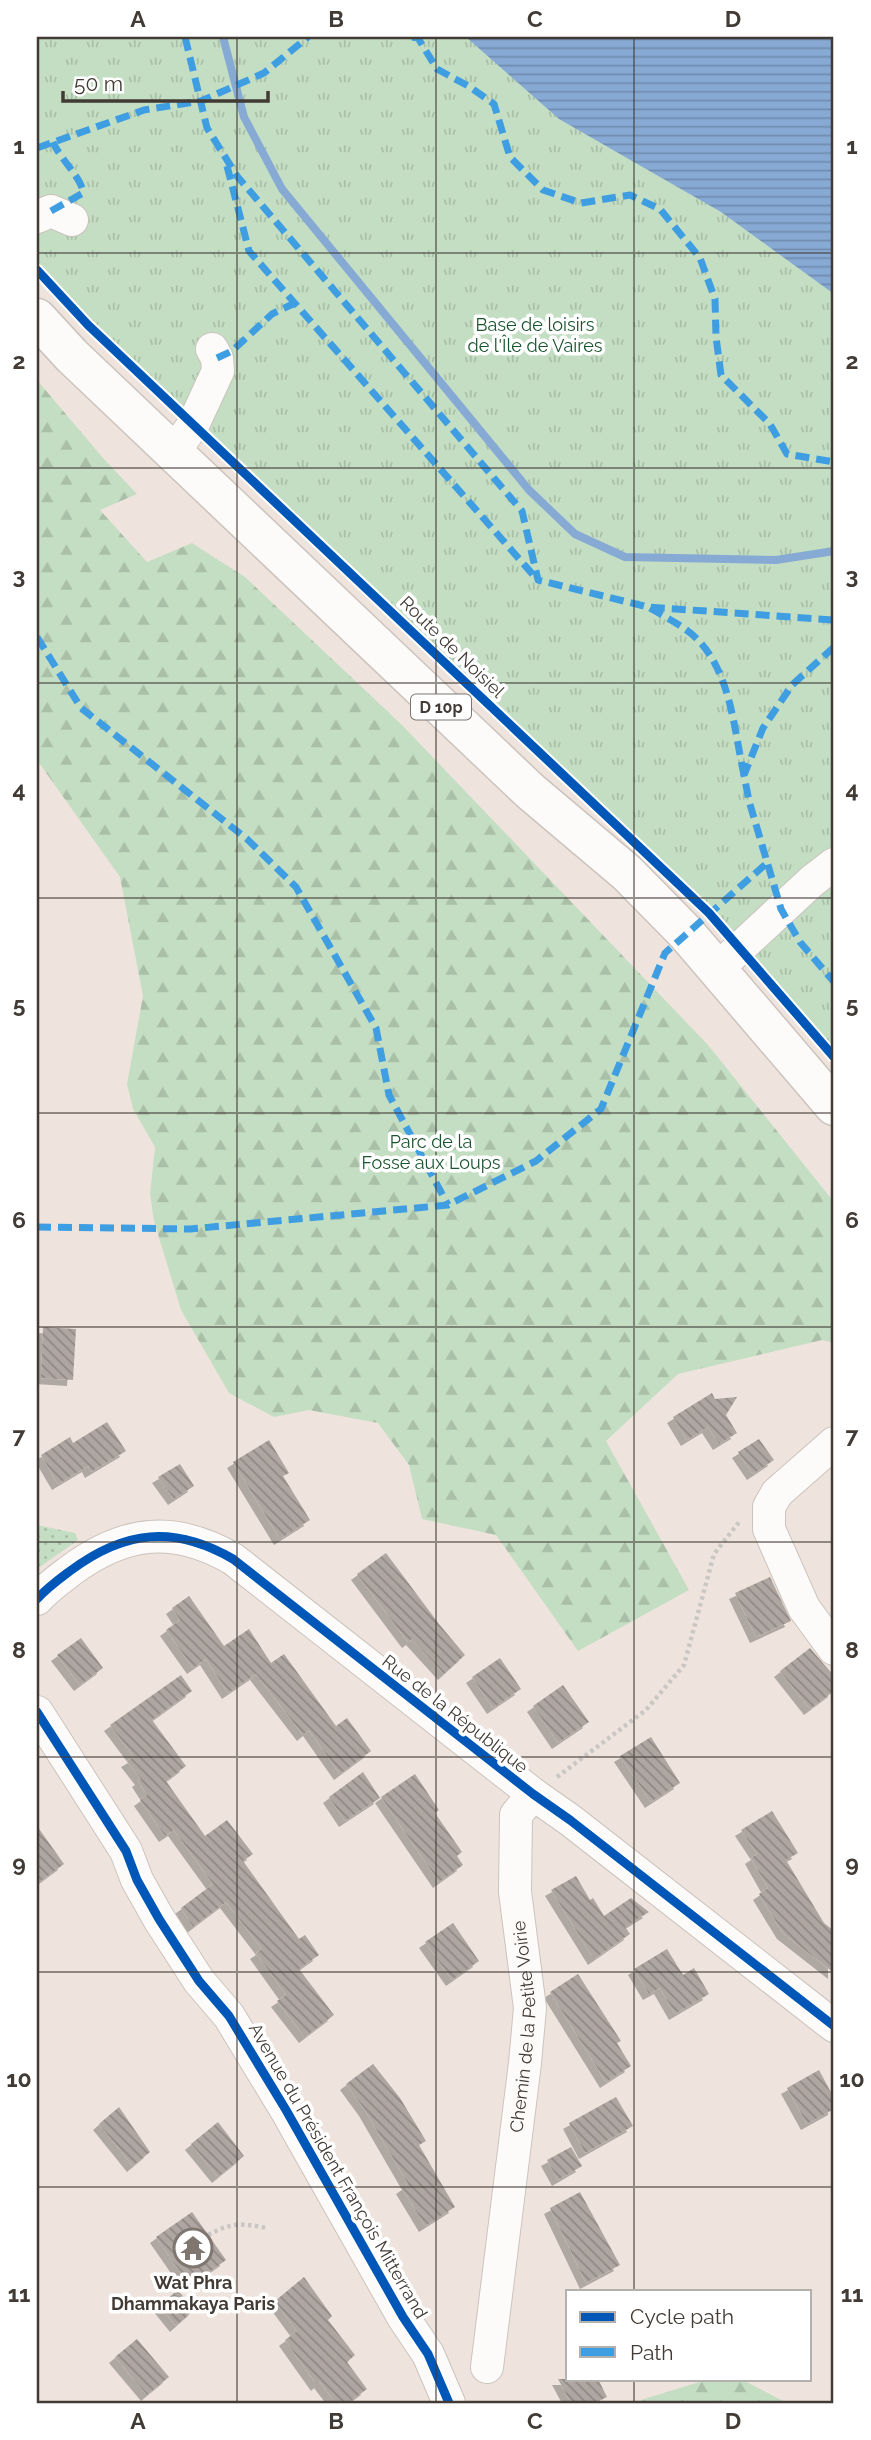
<svg xmlns="http://www.w3.org/2000/svg" width="871" height="2440" viewBox="0 0 871 2440" font-family="Raleway,sans-serif">
	<style>
		.grass { fill: url(#grass-dots) }
		.forest { fill: url(#forest-firs) }
		.park { fill: url(#park-tufts) }
		.water { fill: url(#water-rules) }
		.lines { fill: none; stroke-linecap: round; stroke-linejoin: round }
		.stream { stroke: #87aad5; stroke-width: 8 }
		.building { fill: url(#building-back-hatch); filter: url(#shadow) }
		.minor-casing { stroke: #cbc3bd; stroke-width: 34 }
		.major-casing { stroke: #cbc3bd; stroke-width: 41 }
		.path { stroke: #cac6c3; stroke-width: 4.5; stroke-dasharray: 3.5 3.5; stroke-linecap: butt }
		.minor { stroke: #fdfbfa; stroke-width: 32 }
		.major { stroke: #fdfbfa; stroke-width: 38 }
		.quiet { stroke: #3f9ee2; stroke-width: 7; stroke-dasharray: 14 7; stroke-linecap: butt }
		.cycleway-casing { stroke: #fff; stroke-width: 13 }
		.cycleway { stroke: #0057b8; stroke-width: 9 }
		.grid { fill: none; stroke: #423b35; stroke-width: 2; stroke-opacity: 0.55 }
		.labels { text-anchor: middle; stroke-width: 7; stroke-linejoin: round; paint-order: stroke }
		.shield { fill: #fff; stroke: #7b7672; stroke-width: 2 }
		.shield-label { font-size: 16px; font-weight: bold; fill: #423b35 }
		.park-label { font-size: 18px; fill: #1b542e; stroke: #fff }
		.street-label { font-size: 18px; fill: #423b35; stroke: #fff }
		.poi-label { font-size: 18px; font-weight: bold; fill: #423b35; stroke: #fff }
		.neatline { fill: none; stroke: #423b35; stroke-width: 2.5 }
		.grid-label { font-size: 23px; text-anchor: middle; font-weight: bold; fill: #423b35 }
	</style>
	<defs>
		<pattern id="grass-dots" width="8" height="8" patternUnits="userSpaceOnUse" patternTransform="scale(1.75)"><rect width="8" height="8" fill="#c4dec3"/><path d="M2 2h.1M6 6h.1" fill="none" stroke="#aabfa8" stroke-width="1.8" stroke-linecap="round"/></pattern>
		<pattern id="forest-firs" width="22" height="20" patternUnits="userSpaceOnUse" patternTransform="scale(1.75)"><rect width="22" height="20" fill="#c4dec3"/><path d="M5 1l3.5 6h-7zM16 11l3.5 6h-7z" fill="#aabfa8"/></pattern>
		<pattern id="park-tufts" width="24" height="20" patternUnits="userSpaceOnUse" patternTransform="scale(1.75)"><rect width="24" height="20" fill="#c4dec3"/><path d="M3 7l-1-3M5 7V3M7 7l1-3M15 17l-1-3M17 17v-4M19 17l1-3" fill="none" stroke="#aabfa8"/></pattern>
		<pattern id="water-rules" width="6" height="5" patternUnits="userSpaceOnUse" patternTransform="scale(1.75)"><rect width="6" height="5" fill="#87aad5"/><path d="M0 2.5h6" fill="none" stroke="#708cae"/></pattern>
		<pattern id="building-back-hatch" width="6" height="6" patternUnits="userSpaceOnUse" patternTransform="scale(1.75)"><rect width="6" height="6" fill="#afa6a1"/><path d="M-1 5l2 2M0 0l6 6M5-1l2 2" fill="none" stroke="#908884"/></pattern>
		<filter id="shadow"><feDropShadow dx="-6" dy="6" stdDeviation="0" flood-color="#0004"/></filter>
	</defs>
	<rect width="100%" height="100%" fill="#efe4dd"/>
	<polygon class="grass" points="37,1525 75,1533 78,1540 37,1569"/>
	<g class="forest">
		<polygon points="37,380 103,458 137,494 100,510 147,562 192,543 245,577 402,725 708,1045 834,1202 834,1343 822,1340 678,1374 606,1441 689,1590 578,1651 496,1535 422,1519 409,1465 378,1423 309,1410 274,1417 229,1393 181,1310 154,1221 150,1194 155,1147 133,1109 127,1084 143,996 120,877 37,760"/>
		<polygon points="709,2379 741,2379 787,2403 643,2403 641,2400"/>
	</g>
	<polygon class="park" points="37,37 834,37 834,1057 709,913 88,325 37,270"/>
	<polygon class="water" points="466,37 834,37 834,294 721,212 559,119"/>
	<g class="lines">
		<polyline class="stream" points="223,37 244,117 282,189 529,490 575,534 625,557 776,560 834,551"/>
	</g>
	<g class="building">
		<polygon points="43,1327 76,1329 73,1380 41,1378"/>
		<polygon points="712,1393 715,1399 737,1397 726,1415 737,1433 719,1444 708,1427 687,1440 673,1417"/>
		<polygon points="107,1422 126,1451 91,1472 88,1466 58,1484 41,1455 70,1437 73,1443"/>
		<polygon points="759,1439 774,1460 753,1474 738,1452"/>
		<polygon points="269,1440 289,1473 283,1476 310,1520 280,1539 233,1462"/>
		<polygon points="180,1464 194,1486 174,1499 158,1477"/>
		<polygon points="386,1553 439,1624 465,1655 444,1674 412,1639 408,1642 357,1574"/>
		<polygon points="770,1577 791,1621 756,1637 735,1593"/>
		<polygon points="189,1596 224,1646 249,1629 271,1663 284,1654 336,1726 347,1718 371,1751 340,1774 309,1730 303,1735 256,1674 263,1669 228,1693 206,1659 193,1668 166,1630 180,1620 172,1608"/>
		<polygon points="81,1638 103,1668 80,1685 57,1655"/>
		<polygon points="810,1648 834,1676 834,1691 810,1709 780,1671"/>
		<polygon points="500,1658 521,1689 493,1708 472,1677"/>
		<polygon points="181,1675 192,1691 152,1720 186,1766 166,1781 205,1836 227,1820 253,1854 243,1861 299,1939 305,1935 319,1955 299,1969 334,2015 305,2037 277,2001 286,1995 256,1953 262,1949 226,1902 193,1927 181,1908 213,1884 174,1830 165,1836 140,1800 147,1795 138,1781 141,1779 127,1761 134,1757 110,1725"/>
		<polygon points="563,1685 589,1722 558,1743 533,1706"/>
		<polygon points="651,1737 680,1783 651,1802 620,1756"/>
		<polygon points="363,1772 380,1798 345,1821 329,1797"/>
		<polygon points="415,1774 439,1810 435,1813 462,1852 457,1856 463,1865 439,1882 381,1797"/>
		<polygon points="772,1811 798,1853 786,1860 824,1923 834,1931 834,1973 783,1933 759,1894 768,1888 751,1858 757,1854 741,1830"/>
		<polygon points="37,1826 64,1864 37,1884"/>
		<polygon points="576,1876 590,1900 593,1898 604,1916 631,1898 649,1912 625,1927 630,1934 594,1959 551,1890"/>
		<polygon points="453,1923 479,1961 452,1980 425,1942"/>
		<polygon points="667,1949 683,1975 694,1968 709,1994 675,2014 660,1988 649,1994 634,1969"/>
		<polygon points="578,1974 621,2041 617,2043 631,2066 606,2082 550,1992"/>
		<polygon points="373,2064 400,2098 426,2141 419,2145 455,2207 425,2226 402,2188 408,2184 365,2110 346,2084"/>
		<polygon points="819,2070 834,2098 834,2109 807,2124 787,2088"/>
		<polygon points="616,2097 633,2126 585,2153 569,2123"/>
		<polygon points="119,2107 150,2152 133,2166 99,2124"/>
		<polygon points="218,2122 244,2156 218,2177 191,2144"/>
		<polygon points="571,2147 582,2166 558,2180 547,2160"/>
		<polygon points="580,2192 620,2265 586,2283 550,2208"/>
		<polygon points="192,2212 226,2260 190,2286 156,2237"/>
		<polygon points="304,2277 332,2316 328,2320 355,2355 347,2362 367,2389 348,2403 336,2403 320,2382 317,2385 285,2340 297,2331 275,2301"/>
		<polygon points="178,2290 194,2310 176,2326 159,2305"/>
		<polygon points="137,2339 169,2377 147,2395 115,2357"/>
		<polygon points="558,2379 598,2379 607,2397 595,2403 571,2403"/>
	</g>
	<g class="lines">
		<defs>
			<g id="minor">
				<polyline points="37,217 51,211 72,220"/>
				<polyline points="174,452 193,425 218,371 217,358 212,349"/>
				<polyline points="716,970 812,881 834,864"/>
				<polyline points="834,1443 777,1493 769,1507 769,1529 804,1608 834,1649"/>
				<path d="M37,1599C47,1588 58,1580 70,1571C125,1530 174,1525 233,1559L533,1794L570,1820L834,2026"/>
				<polyline points="37,1712 126,1851 137,1880 159,1919 199,1981 229,2016 286,2110 403,2317 428,2354 449,2403"/>
				<path id="s1" d="M487,2367L525,2063L530,2008L515,1892L516,1815L533,1794"/>
			</g>
			<polyline id="major" points="37,318 72,356 530,791 627,873 686,933 834,1106"/>
		</defs>
		<use href="#minor" class="minor-casing"/>
		<use href="#major" class="major-casing"/>
		<g class="path">
			<polyline points="557,1777 646,1710 684,1665 714,1554 740,1521"/>
			<path d="M208,2235C232,2222 241,2223 267,2228"/>
		</g>
		<use href="#minor" class="minor"/>
		<use href="#major" class="major"/>
		<g class="quiet">
			<polyline points="185,37 207,128 237,176 522,511 538,580 648,607 834,620"/>
			<polyline points="412,37 418,38 437,69 470,87 494,104 510,157 543,190 581,203 630,195 660,209 700,258 715,299 716,337 721,375 770,424 787,454 834,462"/>
			<polyline points="37,148 144,110 201,101 264,73 308,37"/>
			<polyline points="227,166 249,251 535,577"/>
			<path d="M51,211L83,193C82,178 60,159 53,142"/>
			<polyline points="217,358 232,351 272,314 295,303"/>
			<path d="M650,608C665,617 684,626 696,638C731,672 734,730 744,775"/>
			<polyline points="37,637 81,708 247,839 296,887 376,1028 389,1095 448,1205"/>
			<polyline points="834,647 792,685 763,728 744,775 749,801 781,909 800,942 834,982"/>
			<polyline points="37,1227 190,1229 448,1205 536,1161 601,1109 665,953 767,863"/>
		</g>
		<defs>
			<g id="cycleway">
				<polyline points="37,270 88,325 709,913 834,1057"/>
				<path d="M37,1599C47,1588 58,1580 70,1571C125,1530 174,1525 233,1559L533,1794L570,1820L834,2026"/>
				<polyline points="37,1712 126,1851 137,1880 159,1919 199,1981 229,2016 286,2110 403,2317 428,2354 449,2403"/>
			</g>
		</defs>
		<use href="#cycleway" class="cycleway-casing"/>
		<use href="#cycleway" class="cycleway"/>
	</g>
	<path class="grid" d="M237,37V2403M436,37V2403M634,37V2291M37,253H834M37,468H834M37,683H834M37,898H834M37,1113H834M37,1327H834M37,1542H834M37,1757H834M37,1972H834M37,2187H834M634,2379V2403"/>
	<defs>
		<symbol id="temple-ring" viewBox="-11 -11 22 22"><circle r="9.5" fill="#fff" stroke="#7f7670" stroke-width="1.5"/><path d="M0-6L5-2H3V0L6.5 2.5H4V6H1.5V3h-3V6H-4V2.5H-6.5L-3 0V-2H-5Z" fill="#7f7670"/></symbol>
	</defs>
	<g fill-rule="evenodd">
		<use href="#temple-ring" x="171" y="2226" width="44" height="44"/>
	</g>
	<g class="labels">
		<rect class="shield" x="411" y="694.5" width="60" height="25" rx="5"/>
		<g class="shield-label">
			<text x="441" y="713">D 10p</text>
		</g>
		<g class="park-label">
			<text x="535" y="331">Base de loisirs<tspan x="535" dy="21">de l'Île de Vaires</tspan></text>
			<text x="431" y="1148">Parc de la<tspan x="431" dy="21">Fosse aux Loups</tspan></text>
		</g>
		<g class="street-label">
			<text transform="translate(452 647) rotate(44)" y="6">Route de Noisiel</text>
			<text transform="translate(455 1714) rotate(38)" y="6">Rue de la République</text>
			<text dy="6" stroke="none"><textPath href="#s1" startOffset="343">Chemin de la Petite Voirie</textPath></text>
			<text transform="translate(338 2171) rotate(60)" y="6">Avenue du Président François Mitterrand</text>
		</g>
		<g class="poi-label">
			<text x="193" y="2289">Wat Phra<tspan x="193" dy="21">Dhammakaya Paris</tspan></text>
		</g>
	</g>
	<rect width="871" height="2440" fill="none" stroke="#ffffff" stroke-width="77"/>
	<rect x="566" y="2290" width="245" height="91" fill="#ffffff" stroke="#b3b1ae" stroke-width="2"/>
	<rect x="580" y="2312" width="35" height="10" fill="#0057b8" stroke="#b3b1ae" stroke-width="2"/>
	<text x="630" y="2324" font-size="21" fill="#423b35">Cycle path</text>
	<rect x="580" y="2347" width="35" height="10" fill="#3f9ee2" stroke="#b3b1ae" stroke-width="2"/>
	<text x="630" y="2360" font-size="21" fill="#423b35">Path</text>
	<path d="M63 91v10h205v-10" fill="none" stroke="#423b35" stroke-width="3.5"/>
	<text x="74" y="91" font-size="21" fill="#423b35" stroke="#ffffff" stroke-width="5" paint-order="stroke">50 m</text>
	<rect x="38" y="38" width="794" height="2364" class="neatline"/>
	<g class="grid-label">
		<text x="138" y="27">A</text>
		<text x="336" y="27">B</text>
		<text x="535" y="27">C</text>
		<text x="733" y="27">D</text>
		<text x="19" y="154">1</text>
		<text x="852" y="154">1</text>
		<text x="19" y="369">2</text>
		<text x="852" y="369">2</text>
		<text x="19" y="584">3</text>
		<text x="852" y="584">3</text>
		<text x="19" y="798">4</text>
		<text x="852" y="798">4</text>
		<text x="19" y="1013">5</text>
		<text x="852" y="1013">5</text>
		<text x="19" y="1228">6</text>
		<text x="852" y="1228">6</text>
		<text x="19" y="1443">7</text>
		<text x="852" y="1443">7</text>
		<text x="19" y="1658">8</text>
		<text x="852" y="1658">8</text>
		<text x="19" y="1872">9</text>
		<text x="852" y="1872">9</text>
		<text x="19" y="2087">10</text>
		<text x="852" y="2087">10</text>
		<text x="19" y="2302">11</text>
		<text x="852" y="2302">11</text>
		<text x="138" y="2429">A</text>
		<text x="336" y="2429">B</text>
		<text x="535" y="2429">C</text>
		<text x="733" y="2429">D</text>
	</g>
</svg>
